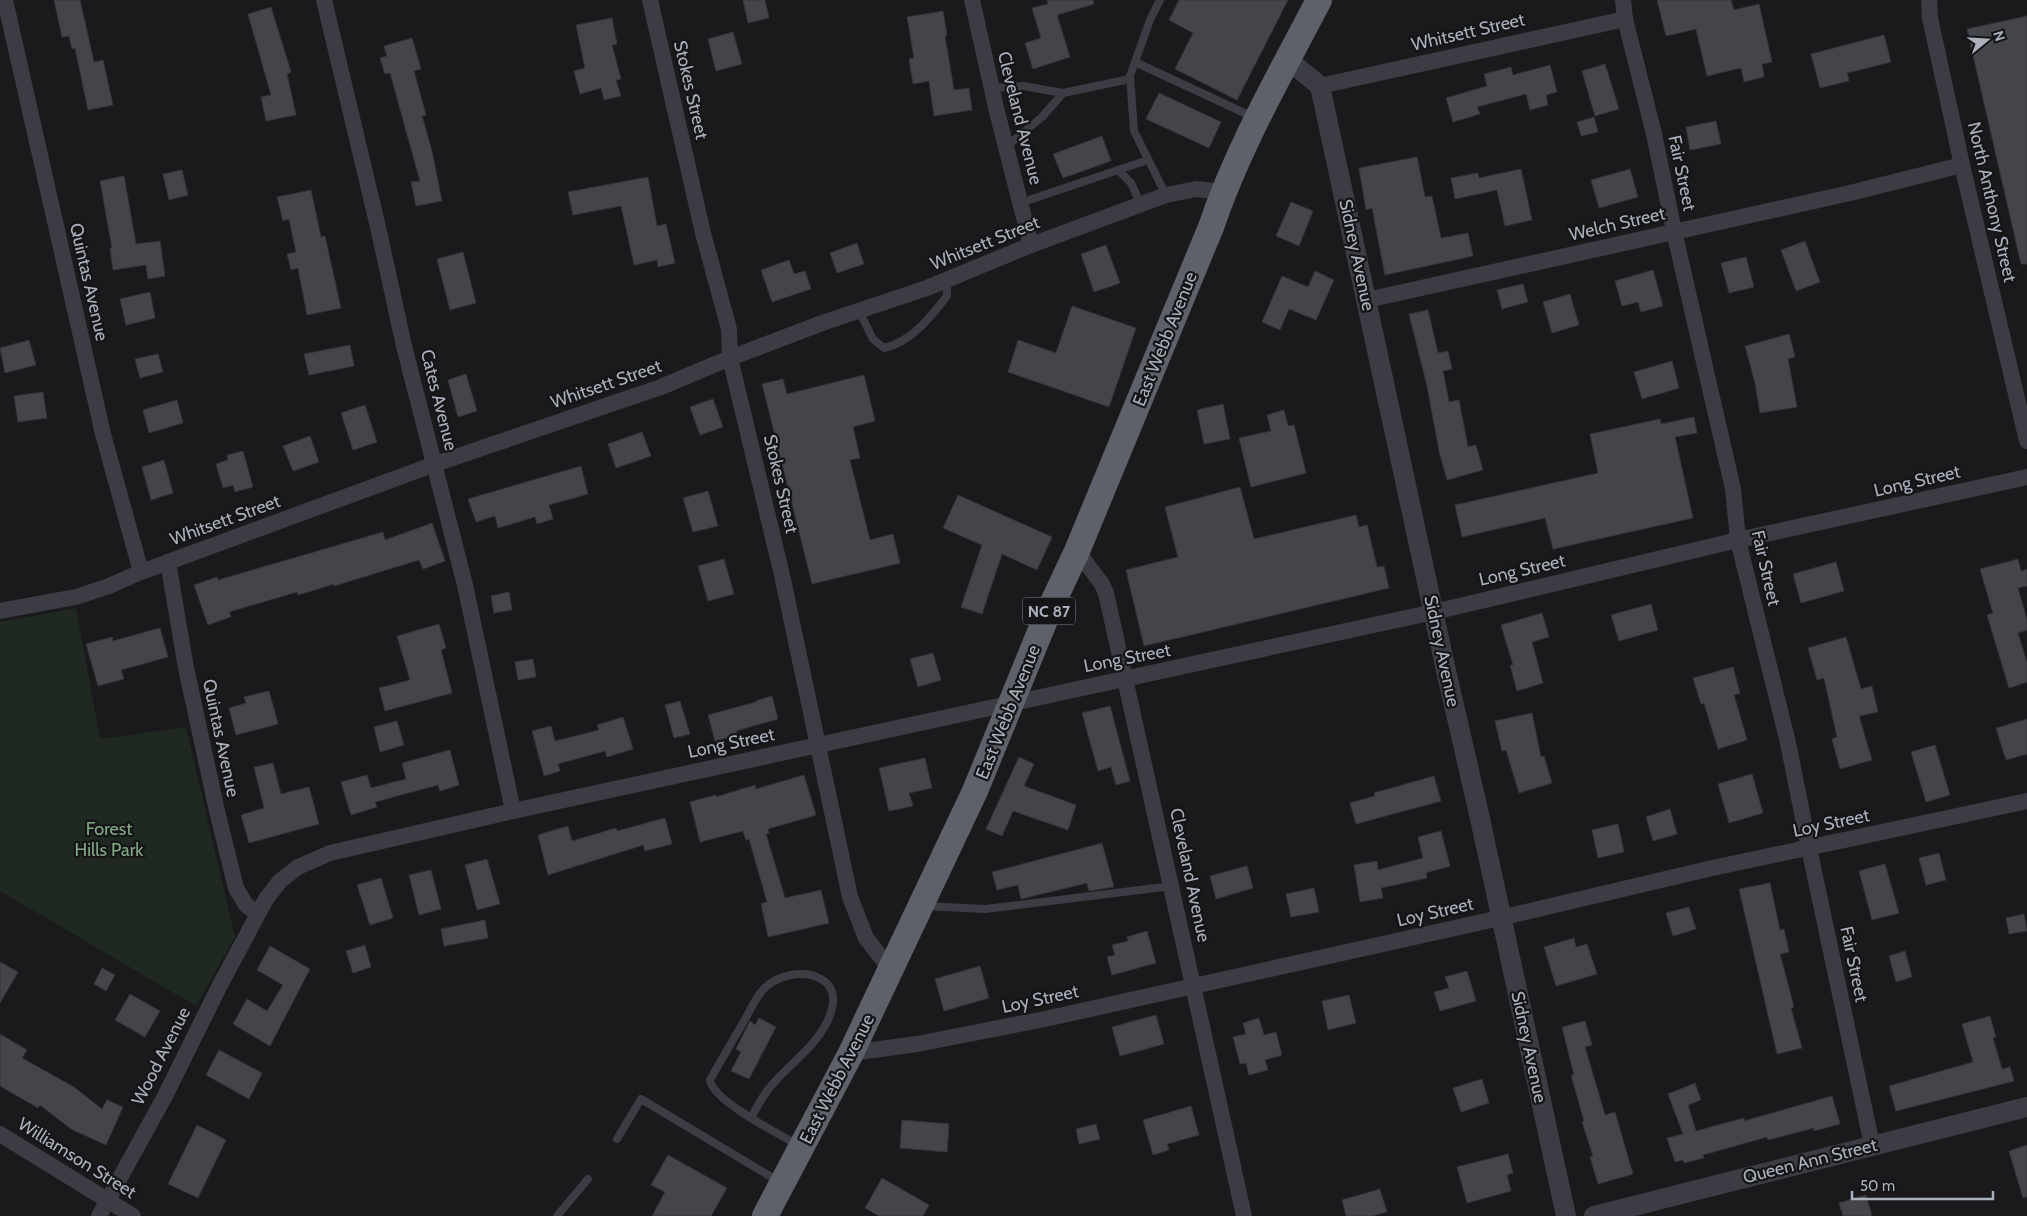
<svg xmlns="http://www.w3.org/2000/svg" width="2027" height="1216" viewBox="0 0 2027 1216" font-family="Cabin,sans-serif">
	<style>
		.green { fill: #1f2821 }
		.building { fill: #44454a; stroke: #343439 }
		.lines { fill: none; stroke-linecap: round; stroke-linejoin: round }
		.service { stroke: #3c3d44; stroke-width: 8 }
		.minor { stroke: #3c3d44; stroke-width: 16 }
		.tertiary { stroke: #3c3d44; stroke-width: 20 }
		.trunk { stroke: #5e606a; stroke-width: 26 }
		.labels { text-anchor: middle; stroke-width: 4.5; stroke-linejoin: round; paint-order: stroke }
		.shield { fill: #151518; stroke: #7e828c; stroke-width: 1 }
		.shield-label { font-size: 16px; font-weight: bold; fill: #abb0bd }
		.street-label { font-size: 18px; fill: #abb0bd; stroke: #151518 }
		.park-label { font-size: 18px; fill: #81aa84; stroke: #151518 }
	</style>
	<rect width="100%" height="100%" fill="#1a1a1d"/>
	<polygon class="green" points="76,608 100,739 186,727 235,937 196,1006 0,891 0,622"/>
	<g class="building">
		<polygon points="54,0 80,0 94,62 103,60 113,105 88,110 75,48 72,49 69,36 62,37"/>
		<polygon points="743,0 765,0 769,18 748,23"/>
		<polygon points="1047,0 1093,0 1094,4 1057,15 1070,57 1033,69 1025,43 1041,38 1032,8 1048,4"/>
		<polygon points="1179,0 1288,0 1237,100 1175,69 1193,33 1169,20"/>
		<polygon points="1657,0 1731,0 1734,10 1759,4 1772,62 1762,64 1764,77 1744,82 1741,68 1707,76 1696,29 1666,36"/>
		<polygon points="271,7 291,72 287,74 296,115 266,121 261,97 271,95 248,14"/>
		<polygon points="943,11 947,35 945,36 954,90 969,88 972,110 934,116 929,81 913,84 909,59 914,58 907,17"/>
		<polygon points="2027,16 2027,264 2021,264 1967,29"/>
		<polygon points="612,18 617,44 612,45 621,79 616,80 621,96 604,100 601,88 580,94 574,71 585,68 576,25"/>
		<polygon points="733,32 742,64 716,71 708,39"/>
		<polygon points="1884,35 1891,62 1847,73 1849,81 1820,88 1811,54"/>
		<polygon points="412,38 421,69 414,71 426,115 422,116 432,151 442,201 416,206 411,182 420,181 390,73 385,74 380,58 387,56 384,46"/>
		<polygon points="1605,64 1619,109 1595,116 1582,71"/>
		<polygon points="1550,65 1557,92 1546,95 1548,105 1530,110 1526,94 1477,107 1480,114 1453,122 1446,98 1487,86 1484,74 1511,67 1513,75"/>
		<polygon points="1159,93 1221,122 1209,148 1146,119"/>
		<polygon points="1594,117 1598,132 1581,136 1577,122"/>
		<polygon points="1716,121 1721,144 1690,150 1686,127"/>
		<polygon points="1102,136 1111,161 1063,178 1053,154"/>
		<polygon points="1417,157 1425,197 1432,196 1441,238 1468,233 1473,256 1385,275 1372,208 1366,210 1359,168"/>
		<polygon points="1521,169 1532,220 1505,226 1497,190 1455,199 1451,178 1478,173 1479,178"/>
		<polygon points="1630,169 1638,197 1599,208 1591,180"/>
		<polygon points="182,170 188,195 169,200 163,174"/>
		<polygon points="124,176 136,244 160,241 165,276 148,279 146,265 113,270 110,248 112,248 100,181"/>
		<polygon points="648,177 657,226 666,224 675,263 658,267 657,260 634,265 621,206 573,215 568,192"/>
		<polygon points="311,190 321,237 325,236 341,308 307,315 298,268 291,270 287,254 296,252 289,219 283,221 277,197"/>
		<polygon points="1291,202 1313,211 1299,246 1276,236"/>
		<polygon points="1805,241 1820,282 1796,291 1781,250"/>
		<polygon points="857,243 864,264 837,273 830,253"/>
		<polygon points="1106,245 1120,283 1094,292 1081,254"/>
		<polygon points="463,252 476,303 450,310 437,259"/>
		<polygon points="1746,257 1754,287 1729,293 1721,263"/>
		<polygon points="789,260 794,274 805,271 811,289 772,302 761,270"/>
		<polygon points="1653,270 1663,306 1641,312 1638,302 1622,306 1615,281"/>
		<polygon points="1315,271 1334,280 1316,320 1289,309 1280,330 1262,322 1282,276 1308,287"/>
		<polygon points="1523,284 1528,302 1502,309 1497,290"/>
		<polygon points="150,292 155,318 126,325 120,299"/>
		<polygon points="1570,294 1579,325 1552,333 1543,302"/>
		<polygon points="1072,306 1136,328 1109,407 1008,372 1018,340 1056,353"/>
		<polygon points="1428,310 1438,353 1448,351 1452,369 1443,371 1449,402 1459,400 1468,447 1476,445 1483,470 1447,480 1439,451 1427,386 1409,314"/>
		<polygon points="1789,334 1795,357 1788,359 1797,407 1760,413 1755,383 1745,346"/>
		<polygon points="29,340 36,365 5,373 0,348"/>
		<polygon points="350,345 354,366 309,375 304,354"/>
		<polygon points="158,354 163,372 140,378 135,359"/>
		<polygon points="1672,361 1679,388 1642,399 1634,372"/>
		<polygon points="466,374 477,411 458,417 448,380"/>
		<polygon points="864,375 875,421 853,427 860,458 850,460 870,540 893,534 900,563 812,584 762,384 783,379 787,394"/>
		<polygon points="43,392 47,418 18,422 14,396"/>
		<polygon points="713,399 723,427 700,435 690,407"/>
		<polygon points="177,400 183,423 149,433 143,410"/>
		<polygon points="1223,404 1230,439 1204,444 1197,410"/>
		<polygon points="365,405 377,442 353,450 341,413"/>
		<polygon points="1284,410 1288,426 1294,425 1306,473 1251,487 1239,438 1271,431 1267,415"/>
		<polygon points="1694,417 1697,433 1675,437 1693,518 1553,549 1545,518 1462,537 1455,505 1598,473 1590,434 1660,419 1661,424"/>
		<polygon points="642,432 651,456 616,468 608,444"/>
		<polygon points="310,436 319,462 293,471 283,446"/>
		<polygon points="243,451 253,487 235,492 233,485 223,488 216,464 228,460 227,455"/>
		<polygon points="164,460 173,493 151,500 142,467"/>
		<polygon points="581,466 588,494 549,505 553,519 537,524 535,517 498,528 495,516 476,522 468,499"/>
		<polygon points="1240,487 1254,539 1356,515 1359,527 1367,525 1377,567 1384,566 1389,588 1144,646 1126,570 1178,557 1165,507"/>
		<polygon points="708,491 718,526 693,532 683,498"/>
		<polygon points="958,495 1052,537 1037,570 1002,554 982,614 961,607 982,545 943,528"/>
		<polygon points="432,523 445,561 423,569 419,560 334,586 334,584 298,595 297,592 229,612 231,617 208,625 194,585 217,577 218,580 383,532 385,540"/>
		<polygon points="724,559 734,594 708,601 698,566"/>
		<polygon points="2018,559 2021,571 2027,569 2027,586 2018,588 2027,620 2027,630 2018,633 2027,663 2027,682 2009,688 1987,615 1993,613 1980,569"/>
		<polygon points="1836,562 1844,591 1801,603 1793,574"/>
		<polygon points="509,592 512,610 494,613 491,596"/>
		<polygon points="1651,604 1658,630 1619,641 1611,615"/>
		<polygon points="1542,613 1549,637 1532,642 1543,683 1517,691 1510,665 1513,665 1501,625"/>
		<polygon points="439,624 446,648 441,650 452,693 385,711 379,688 410,680 397,636"/>
		<polygon points="160,628 168,657 121,670 124,679 98,686 86,644 112,637 113,641"/>
		<polygon points="1846,637 1861,689 1872,686 1878,712 1859,716 1872,760 1840,769 1832,739 1837,737 1824,678 1817,680 1808,648"/>
		<polygon points="933,653 941,680 918,687 910,659"/>
		<polygon points="533,659 536,677 518,680 515,662"/>
		<polygon points="1733,667 1740,693 1734,695 1747,740 1718,749 1704,703 1701,704 1693,678"/>
		<polygon points="269,691 278,724 236,735 229,708 246,703 244,697"/>
		<polygon points="772,696 778,719 736,731 737,735 715,741 708,715 756,702 756,701"/>
		<polygon points="680,701 690,734 674,738 665,705"/>
		<polygon points="1110,706 1130,781 1116,785 1111,767 1098,771 1082,713"/>
		<polygon points="1532,713 1541,757 1544,756 1552,783 1519,793 1506,750 1502,751 1495,721"/>
		<polygon points="623,717 633,749 607,757 605,751 558,764 560,771 544,776 532,731 551,726 555,741 599,730 597,725"/>
		<polygon points="2027,719 2027,754 2006,760 1996,728"/>
		<polygon points="397,721 404,745 380,752 374,727"/>
		<polygon points="1935,745 1950,795 1926,802 1911,752"/>
		<polygon points="450,750 459,785 440,791 438,785 375,802 377,807 351,815 341,782 367,775 371,788 406,779 402,763"/>
		<polygon points="1019,757 1034,764 1024,786 1076,805 1068,830 1013,811 1002,836 986,829"/>
		<polygon points="925,758 932,788 909,793 913,806 889,811 879,768"/>
		<polygon points="273,763 281,794 309,787 319,824 249,843 241,815 264,808 254,767"/>
		<polygon points="1752,774 1763,813 1729,823 1718,784"/>
		<polygon points="804,775 816,815 768,829 769,833 766,834 785,898 821,890 829,923 768,937 761,904 767,902 749,839 746,840 743,831 700,842 690,802 716,795 716,797 755,785 756,789"/>
		<polygon points="1434,776 1441,801 1356,824 1350,803 1375,796 1374,793"/>
		<polygon points="1670,809 1677,834 1653,841 1646,817"/>
		<polygon points="665,818 672,844 645,851 643,845 548,875 538,835 568,826 572,841 616,828 617,831"/>
		<polygon points="1618,824 1624,852 1598,858 1592,830"/>
		<polygon points="1441,831 1450,866 1426,873 1427,878 1381,888 1383,898 1360,902 1354,865 1377,861 1378,870 1423,858 1418,837"/>
		<polygon points="1102,843 1114,887 1089,891 1087,883 1021,899 1018,885 997,890 992,872"/>
		<polygon points="1939,853 1946,880 1926,885 1919,858"/>
		<polygon points="487,859 500,904 477,910 465,865"/>
		<polygon points="1885,864 1899,913 1872,920 1859,871"/>
		<polygon points="1247,866 1253,888 1216,899 1210,876"/>
		<polygon points="431,870 441,909 419,915 409,875"/>
		<polygon points="381,878 393,918 370,925 357,885"/>
		<polygon points="1770,883 1780,930 1784,929 1789,952 1780,954 1794,1007 1791,1008 1802,1048 1777,1054 1739,889"/>
		<polygon points="1314,888 1319,912 1291,917 1286,894"/>
		<polygon points="1689,907 1696,929 1673,936 1666,913"/>
		<polygon points="2024,914 2027,931 2009,934 2006,918"/>
		<polygon points="485,920 488,938 444,946 441,929"/>
		<polygon points="1147,931 1156,963 1112,975 1107,957 1115,955 1112,945 1128,941 1127,937"/>
		<polygon points="1574,938 1576,947 1587,944 1597,974 1556,986 1544,947"/>
		<polygon points="365,945 371,967 353,973 346,951"/>
		<polygon points="270,946 310,969 270,1046 233,1024 247,999 267,1011 283,985 257,970"/>
		<polygon points="1905,951 1912,977 1896,982 1889,956"/>
		<polygon points="0,962 18,972 0,1003"/>
		<polygon points="980,966 989,998 944,1011 935,979"/>
		<polygon points="102,968 115,975 106,991 94,984"/>
		<polygon points="1467,971 1476,1001 1440,1011 1434,992 1449,988 1445,977"/>
		<polygon points="130,994 160,1011 145,1037 115,1020"/>
		<polygon points="1349,995 1356,1023 1328,1030 1322,1001"/>
		<polygon points="1156,1015 1164,1044 1120,1056 1112,1027"/>
		<polygon points="1990,1016 1996,1037 1993,1038 2002,1069 2010,1067 2014,1081 1896,1111 1889,1086 1973,1062 1962,1024"/>
		<polygon points="759,1018 776,1027 749,1079 731,1071 741,1052 736,1049 750,1021 755,1025"/>
		<polygon points="1259,1018 1264,1035 1276,1032 1282,1055 1265,1060 1268,1070 1249,1075 1246,1063 1240,1064 1233,1037 1246,1034 1243,1023"/>
		<polygon points="1585,1021 1592,1045 1585,1047 1605,1115 1615,1112 1633,1174 1598,1184 1590,1157 1593,1156 1582,1122 1584,1121 1571,1075 1574,1075 1562,1027"/>
		<polygon points="0,1034 27,1050 22,1058 74,1087 102,1109 107,1100 123,1107 106,1145 71,1129 40,1105 38,1108 0,1086"/>
		<polygon points="219,1050 262,1073 249,1099 206,1075"/>
		<polygon points="1482,1079 1489,1103 1461,1112 1453,1088"/>
		<polygon points="1695,1083 1701,1100 1688,1105 1696,1131 1744,1118 1744,1121 1832,1096 1840,1124 1814,1131 1814,1128 1768,1140 1767,1137 1703,1155 1704,1158 1684,1163 1683,1160 1675,1162 1667,1138 1683,1134 1668,1094"/>
		<polygon points="1191,1106 1199,1135 1167,1144 1169,1150 1153,1155 1143,1120"/>
		<polygon points="902,1120 949,1124 947,1152 900,1148"/>
		<polygon points="1096,1124 1100,1139 1079,1144 1076,1129"/>
		<polygon points="197,1125 226,1140 198,1198 168,1184"/>
		<polygon points="2027,1145 2027,1197 2023,1198 2009,1151"/>
		<polygon points="1508,1154 1513,1173 1507,1175 1511,1191 1467,1203 1457,1167"/>
		<polygon points="668,1155 727,1188 711,1216 652,1216 665,1192 651,1185"/>
		<polygon points="882,1178 929,1205 923,1216 879,1216 865,1208"/>
		<polygon points="1380,1189 1387,1212 1372,1216 1346,1216 1342,1200"/>
		<polygon points="1866,1195 1872,1216 1843,1216 1839,1203"/>
	</g>
	<g class="lines">
		<g class="service">
			<polyline points="1160,0 1150,20 1130,76 1134,131 1166,195"/>
			<polyline points="1135,62 1253,117"/>
			<polyline points="992,88 1023,86 1063,93 1130,79"/>
			<polyline points="1006,147 1042,117 1063,93"/>
			<polyline points="1118,170 1131,183 1141,205"/>
			<polyline points="1020,203 1148,160"/>
			<path d="M859,311L873,339L884,348C911,342 930,318 947,296V280"/>
			<polyline points="925,906 985,909 1172,886"/>
			<path d="M751,1118C756,1109 761,1099 767,1091C787,1064 824,1043 832,1008C835,996 832,985 821,979C803,969 775,975 762,991C755,999 750,1011 744,1021C733,1040 721,1060 710,1080C713,1101 779,1134 798,1145"/>
			<polyline points="617,1139 641,1099 778,1181"/>
			<polyline points="557,1216 588,1179"/>
		</g>
		<g class="minor">
			<polyline points="5,0 103,434 141,572"/>
			<polyline points="324,0 378,227 404,346 465,585 513,811"/>
			<polyline points="650,0 703,233 729,329 730,358 782,575 850,897 866,938 891,970"/>
			<polyline points="972,0 997,112 1031,245"/>
			<polyline points="1623,0 1625,19 1654,134 1674,231 1733,489 1738,540 1788,743 1809,848 1872,1145"/>
			<polyline points="1929,0 1930,18 1962,165 2027,441"/>
			<polyline points="1320,86 1625,19"/>
			<polyline points="1367,300 1850,193 1962,165"/>
			<polyline points="1077,551 1102,584 1106,593 1244,1216"/>
			<polyline points="168,562 186,668 217,811 236,888 246,905 257,913"/>
			<polyline points="0,611 76,597 109,586 141,572 435,464 661,387 730,358 825,322 927,288 1031,245 1166,195 1196,189 1223,192"/>
			<polyline points="851,1053 917,1044 1045,1019 1500,918 1708,869 2027,801"/>
			<polyline points="0,1134 133,1216"/>
			<polyline points="99,1216 165,1096 219,987 266,899 280,881 298,867 330,853 513,811 1434,612 1738,540 2027,477"/>
		</g>
		<g class="tertiary">
			<polyline points="1287,59 1320,86 1445,666 1479,814 1566,1216"/>
			<polyline points="1594,1216 2027,1107"/>
		</g>
		<path class="trunk" d="M765,1216L851,1053L975,791L1047,615L1077,551L1211,227C1238,147 1280,75 1319,0"/>
	</g>
	<g class="labels">
		<rect class="shield" x="1023" y="597.5" width="52" height="27" rx="4"/>
		<g class="shield-label">
			<text x="1049" y="617">NC 87</text>
		</g>
		<g class="street-label">
			<text transform="translate(1468 32) rotate(-13)" y="6">Whitsett Street</text>
			<text transform="translate(691 90) rotate(77)" y="6">Stokes Street</text>
			<text transform="translate(1020 118) rotate(76)" y="6">Cleveland Avenue</text>
			<text transform="translate(1682 173) rotate(78)" y="6">Fair Street</text>
			<text transform="translate(1992 202) rotate(77)" y="6">North Anthony Street</text>
			<text transform="translate(1617 224) rotate(-13)" y="6">Welch Street</text>
			<text transform="translate(985 243) rotate(-22)" y="6">Whitsett Street</text>
			<text transform="translate(1357 255) rotate(78)" y="6">Sidney Avenue</text>
			<text transform="translate(89 282) rotate(77)" y="6">Quintas Avenue</text>
			<text transform="translate(1165 339) rotate(-68)" y="6">East Webb Avenue</text>
			<text transform="translate(606 384) rotate(-19)" y="6">Whitsett Street</text>
			<text transform="translate(439 400) rotate(76)" y="6">Cates Avenue</text>
			<text transform="translate(1917 481) rotate(-13)" y="6">Long Street</text>
			<text transform="translate(781 484) rotate(77)" y="6">Stokes Street</text>
			<text transform="translate(225 520) rotate(-20)" y="6">Whitsett Street</text>
			<text transform="translate(1766 568) rotate(77)" y="6">Fair Street</text>
			<text transform="translate(1522 570) rotate(-13)" y="6">Long Street</text>
			<text transform="translate(1442 651) rotate(78)" y="6">Sidney Avenue</text>
			<text transform="translate(1127 658) rotate(-11)" y="6">Long Street</text>
			<text transform="translate(1008 712) rotate(-68)" y="6">East Webb Avenue</text>
			<text transform="translate(221 738) rotate(78)" y="6">Quintas Avenue</text>
			<text transform="translate(731 743) rotate(-12)" y="6">Long Street</text>
			<text transform="translate(1831 823) rotate(-12)" y="6">Loy Street</text>
			<text transform="translate(1190 875) rotate(78)" y="6">Cleveland Avenue</text>
			<text transform="translate(1435 912) rotate(-13)" y="6">Loy Street</text>
			<text transform="translate(1854 964) rotate(78)" y="6">Fair Street</text>
			<text transform="translate(1040 999) rotate(-12)" y="6">Loy Street</text>
			<text transform="translate(1529 1047) rotate(78)" y="6">Sidney Avenue</text>
			<text transform="translate(161 1056) rotate(-63)" y="6">Wood Avenue</text>
			<text transform="translate(837 1079) rotate(-63)" y="6">East Webb Avenue</text>
			<text transform="translate(77 1158) rotate(32)" y="6">Williamson Street</text>
			<text transform="translate(1810 1161) rotate(-14)" y="6">Queen Ann Street</text>
		</g>
		<g class="park-label">
			<text x="109" y="835">Forest<tspan x="109" dy="21">Hills Park</tspan></text>
		</g>
	</g>
	<g transform="translate(1987 40) rotate(72)" stroke="#151518" stroke-width="4" paint-order="stroke">
	<path d="M0-4L9 19L0 12L-9 19Z" fill="#abb0bd"/>
	<text y="-8" font-size="14" font-weight="bold" text-anchor="middle" fill="#abb0bd">N</text>
	</g>
	<path d="M1852 1191v8h141v-8" fill="none" stroke="#abb0bd" stroke-width="2.5"/>
	<text x="1860" y="1191" font-size="15" fill="#abb0bd" stroke="#151518" stroke-width="4" paint-order="stroke">50 m</text>
</svg>
